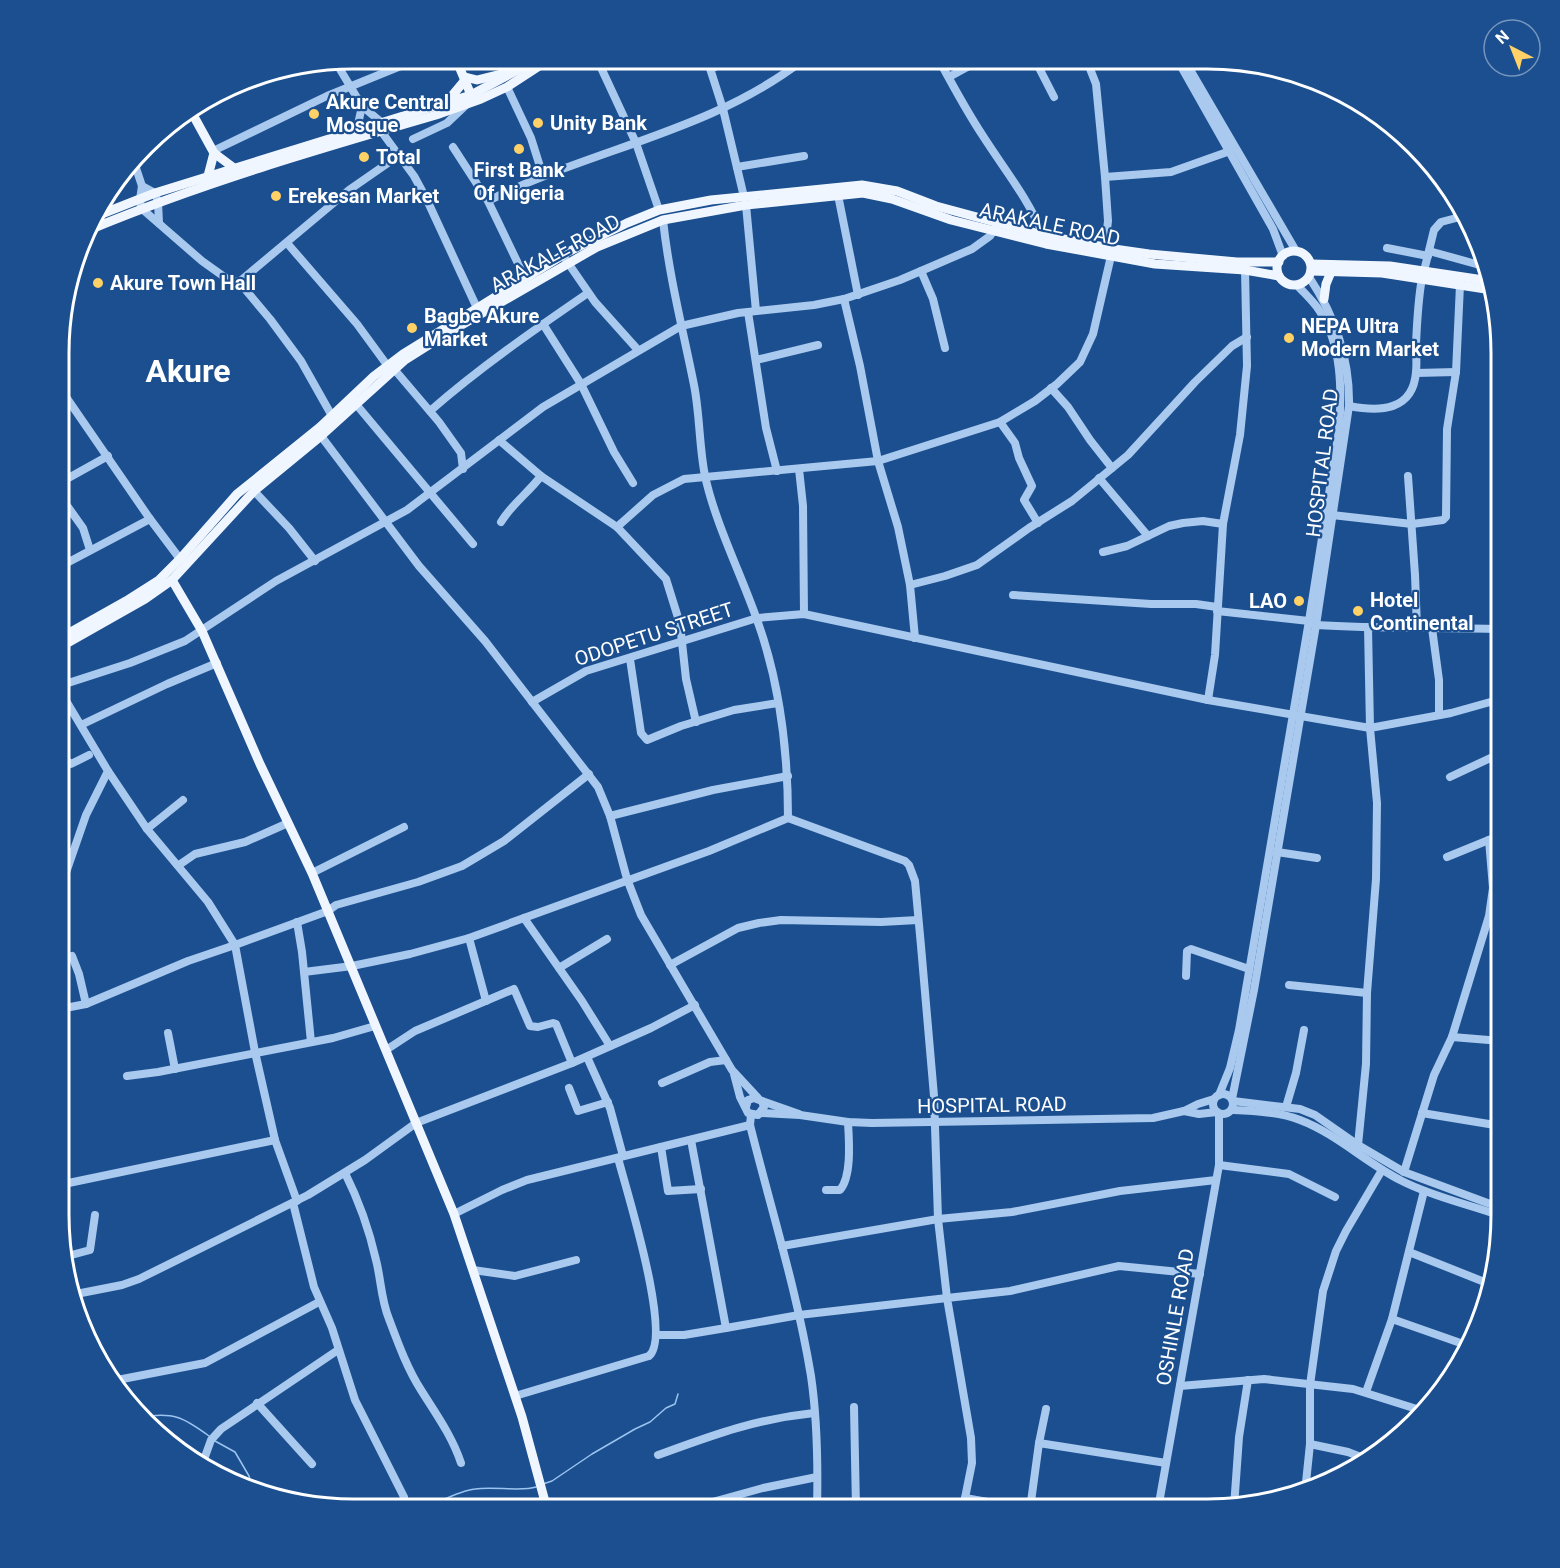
<svg xmlns="http://www.w3.org/2000/svg" width="1560" height="1568" viewBox="0 0 1560 1568" font-family="Roboto,sans-serif">
	<style>
		.lines { fill: none; stroke-linecap: round; stroke-linejoin: round }
		.stream { stroke: #9cc4f0; stroke-width: 1.5 }
		.minor { stroke: #a9c9ee; stroke-width: 8 }
		.major { stroke: #f0f6ff; stroke-width: 9 }
		.poi-dot { fill: #ffd166; stroke: #1b4f8f; stroke-width: 2 }
		.labels { text-anchor: middle; stroke-width: 4.5; stroke-linejoin: round; paint-order: stroke }
		.poi-label { font-size: 20px; font-weight: bold; fill: #fff; stroke: #1b4f8f; text-anchor: start }
		.street-label { font-size: 20px; fill: #fff; stroke: #1b4f8f }
		.town-label { font-size: 32px; font-weight: bold; fill: #fff; stroke: #1b4f8f }
		.rim { fill: none; stroke: #fff; stroke-width: 3 }
	</style>
	<rect width="100%" height="100%" fill="#1b4f8f"/>
	<g class="lines">
		<g class="stream">
			<path d="M141,1417C174,1412 183,1417 209,1436"/>
			<polyline points="215,1441 235,1452 249,1476 252,1487"/>
			<polyline points="543,1484 552,1481 592,1454 635,1429 650,1422 666,1408 675,1404 678,1394"/>
			<path d="M422,1509C439,1503 457,1491 475,1489C494,1486 521,1492 536,1487"/>
		</g>
		<g class="minor">
			<polyline points="597,59 636,143 659,210"/>
			<polyline points="707,59 723,109 744,197"/>
			<path d="M939,60C953,86 967,112 983,136C1004,169 1028,198 1043,235"/>
			<polyline points="1035,60 1054,97"/>
			<polyline points="335,61 362,106 381,122"/>
			<polyline points="1087,61 1096,84 1105,177 1108,221 1105,246"/>
			<polyline points="1178,61 1273,229 1283,256"/>
			<polyline points="1185,61 1296,251"/>
			<polyline points="711,69 729,60"/>
			<polyline points="949,77 980,60"/>
			<polyline points="507,87 531,138 543,176"/>
			<polyline points="357,129 362,106"/>
			<polyline points="381,131 414,176 427,200 477,308"/>
			<polyline points="413,139 447,123 466,105"/>
			<polyline points="453,147 488,201 525,278"/>
			<polyline points="213,151 327,96 418,59"/>
			<polyline points="134,162 142,186 140,199 141,208 202,261 230,281 239,282 270,319 301,361 332,416"/>
			<polyline points="737,167 804,156"/>
			<polyline points="1105,177 1171,172 1230,151"/>
			<polyline points="142,186 155,193 158,202 159,223"/>
			<polyline points="838,195 858,295"/>
			<path d="M488,201C591,149 710,132 803,60"/>
			<polyline points="746,205 756,311"/>
			<path d="M663,220C669,276 683,330 694,385C700,415 699,446 705,476C715,522 740,572 756,617C780,682 788,749 788,818"/>
			<polyline points="287,243 357,324 387,365"/>
			<polyline points="1387,248 1428,256"/>
			<polyline points="1429,251 1476,264 1487,265"/>
			<polyline points="566,260 595,302 638,350"/>
			<polyline points="921,271 933,299 945,348"/>
			<polyline points="1424,271 1434,230 1441,222 1460,217"/>
			<polyline points="239,282 349,190 398,156"/>
			<polyline points="844,299 860,366 878,461 898,527 910,585 915,638"/>
			<polyline points="748,312 766,428 777,471"/>
			<polyline points="543,324 581,384 614,452 633,483"/>
			<polyline points="756,360 818,345"/>
			<polyline points="394,369 439,422 461,453 463,469"/>
			<polyline points="1416,373 1456,372"/>
			<polyline points="1051,388 1068,407 1090,440 1112,468"/>
			<polyline points="64,394 150,519 180,559"/>
			<polyline points="355,403 473,544"/>
			<path d="M1349,406C1380,412 1413,411 1416,372C1417,363 1416,353 1416,344C1417,322 1418,300 1422,278"/>
			<path d="M430,411C479,368 534,330 588,293"/>
			<polyline points="1000,422 1015,443 1019,458 1032,486 1024,500 1038,523"/>
			<polyline points="321,436 419,566 485,641 598,787 610,816 627,879 641,915 732,1070 758,1098"/>
			<polyline points="499,440 541,476 617,527 666,579 680,624 686,679 696,722"/>
			<polyline points="799,469 803,506 804,614"/>
			<polyline points="1408,476 1415,575 1417,627"/>
			<polyline points="1099,478 1148,536"/>
			<polyline points="63,481 108,456"/>
			<polyline points="254,491 289,528 315,561"/>
			<polyline points="63,500 83,528 90,550"/>
			<polyline points="1332,515 1412,524 1443,520 1446,517 1447,429 1456,372 1460,285"/>
			<path d="M501,522C511,505 529,492 541,476"/>
			<polyline points="617,527 653,495 684,479 878,461 1000,422 1035,401 1057,384 1080,362 1093,334 1111,256"/>
			<polyline points="1103,552 1127,546 1169,526 1183,523 1203,521 1223,524"/>
			<polyline points="63,565 150,519"/>
			<polyline points="910,585 945,576 977,565 1029,528 1072,501 1128,455 1195,382 1232,346 1247,337"/>
			<polyline points="1013,595 1151,604 1196,604 1217,607"/>
			<polyline points="1217,611 1309,621"/>
			<path d="M1316,625C1378,629 1439,627 1501,629"/>
			<polyline points="1432,628 1439,680 1439,715"/>
			<polyline points="630,659 641,733 647,740 681,726 734,710 778,703"/>
			<polyline points="62,685 130,663 185,641 276,581 407,510 543,407 681,326 738,313 814,305 844,299 900,280 972,249 990,236 996,227"/>
			<polyline points="1208,700 1215,655 1223,524 1240,435 1247,366 1245,270"/>
			<polyline points="532,702 586,671 757,618 804,614 1208,700 1370,728 1368,627"/>
			<polyline points="81,725 167,684 217,663"/>
			<polyline points="62,750 67,761 71,764 89,755"/>
			<polyline points="1450,777 1501,753"/>
			<polyline points="610,816 713,790 788,776"/>
			<polyline points="147,829 183,800"/>
			<polyline points="1277,852 1317,858"/>
			<polyline points="1447,857 1501,835"/>
			<polyline points="179,865 195,854 245,842 288,823"/>
			<polyline points="312,873 404,827"/>
			<polyline points="61,887 86,815 108,771 62,694"/>
			<polyline points="524,918 582,1001 610,1046"/>
			<polyline points="297,922 302,952 311,1042"/>
			<polyline points="469,938 486,1001"/>
			<polyline points="72,956 79,974 86,1004"/>
			<polyline points="670,965 738,928 759,923 781,920 881,922 918,920"/>
			<polyline points="559,968 607,939"/>
			<polyline points="304,972 352,966 410,954 469,938 709,851 788,818 905,861 909,865 915,881 921,946 934,1096 938,1219 782,1246"/>
			<polyline points="1186,976 1187,951 1191,949 1249,969"/>
			<polyline points="1289,985 1367,993"/>
			<polyline points="60,1009 86,1004 188,961 235,945 208,902 147,829 108,771"/>
			<polyline points="168,1033 175,1069"/>
			<polyline points="1452,1037 1501,1041"/>
			<polyline points="386,1050 415,1031 514,989 530,1026 538,1027 553,1023 556,1024 572,1063"/>
			<polyline points="587,1057 610,1108 623,1156"/>
			<polyline points="734,1074 740,1097 748,1113 758,1115 764,1107 762,1101 754,1098 748,1100 746,1107"/>
			<polyline points="127,1076 158,1072 333,1038 375,1026"/>
			<polyline points="662,1083 710,1062 726,1060"/>
			<polyline points="569,1088 578,1111 608,1102"/>
			<circle cx="1223" cy="1104" r="10"/>
			<path d="M1219,1095L1230,1068L1239,1030L1309,621L1339,430C1342,390 1342,344 1319,310C1313,301 1304,293 1297,285"/>
			<path d="M1232,1099L1254,990L1316,625L1349,406C1350,359 1335,316 1309,277"/>
			<polyline points="762,1101 799,1114"/>
			<polyline points="1233,1101 1300,1109 1315,1115 1358,1145 1404,1172 1501,1208"/>
			<polyline points="1286,1107 1296,1073 1304,1030"/>
			<path d="M1232,1110C1254,1111 1279,1112 1300,1120C1337,1134 1366,1163 1402,1181C1433,1197 1468,1204 1501,1216"/>
			<polyline points="1184,1111 1199,1114 1217,1112"/>
			<polyline points="761,1113 800,1115 848,1122 872,1123 1153,1118 1184,1111 1198,1104 1214,1099"/>
			<polyline points="1422,1113 1501,1126"/>
			<path d="M751,1115L750,1125C771,1209 797,1291 811,1376C817,1417 818,1467 817,1509"/>
			<polyline points="1358,1145 1366,1064 1367,993 1376,879 1377,803 1370,728 1451,713 1501,699"/>
			<polyline points="661,1147 668,1191 701,1189"/>
			<polyline points="1219,1165 1289,1174 1335,1197"/>
			<polyline points="1404,1172 1434,1075 1452,1037 1489,916 1493,888 1489,840"/>
			<path d="M345,1173C359,1201 369,1229 376,1260C381,1279 381,1300 389,1319C398,1343 407,1368 421,1390C436,1414 452,1436 461,1463"/>
			<polyline points="59,1179 65,1126"/>
			<polyline points="59,1185 275,1140"/>
			<path d="M826,1190H840C852,1176 849,1140 848,1122"/>
			<polyline points="297,1201 275,1140 255,1052 235,945 328,911 336,905 418,882 462,866 504,841 589,774"/>
			<polyline points="293,1203 314,1287 332,1328 355,1400 404,1497"/>
			<polyline points="454,1214 502,1190 527,1180 750,1125"/>
			<polyline points="1409,1252 1492,1285"/>
			<polyline points="64,1257 90,1250 95,1215"/>
			<polyline points="473,1270 515,1276 576,1260"/>
			<polyline points="71,1295 122,1285 139,1279 308,1195 365,1160 416,1123 572,1063 651,1028 695,1005"/>
			<polyline points="1392,1319 1469,1346"/>
			<polyline points="726,1328 799,1315 947,1298 938,1219 1012,1212 1120,1191 1216,1180"/>
			<polyline points="656,1335 684,1335 726,1328 691,1140"/>
			<polyline points="112,1381 205,1363 319,1302"/>
			<polyline points="1180,1386 1264,1379 1353,1389 1420,1410"/>
			<polyline points="1366,1392 1392,1319 1424,1191"/>
			<path d="M515,1396L649,1356C673,1337 626,1189 618,1158"/>
			<polyline points="257,1403 312,1464"/>
			<polyline points="854,1407 856,1509"/>
			<polyline points="1039,1443 1046,1409"/>
			<polyline points="1310,1444 1348,1452 1366,1459"/>
			<path d="M658,1455C713,1435 755,1419 814,1413"/>
			<polyline points="202,1465 211,1440 221,1429 338,1350"/>
			<polyline points="1305,1492 1310,1444 1310,1385 1323,1291 1336,1251 1346,1231 1382,1170"/>
			<polyline points="965,1498 972,1463 971,1438 947,1298 1010,1291 1119,1266 1200,1274"/>
			<polyline points="1160,1502 1215,1509"/>
			<polyline points="1234,1507 1239,1437 1248,1380"/>
			<polyline points="687,1509 763,1488 817,1477"/>
			<polyline points="963,1509 965,1498 1028,1509"/>
			<polyline points="1030,1509 1039,1443 1166,1463"/>
			<polyline points="1158,1509 1219,1165 1219,1114"/>
		</g>
		<g class="major">
			<polyline points="456,59 471,95"/>
			<polyline points="465,77 477,80 514,71"/>
			<polyline points="446,103 466,79"/>
			<polyline points="192,113 214,153 234,168"/>
			<polyline points="208,176 214,153"/>
			<polyline points="94,217 155,193 471,95 538,59"/>
			<path d="M89,230C202,183 319,149 436,115L481,99L507,87L550,59"/>
			<circle cx="1294" cy="268" r="17"/>
			<polyline points="1311,264 1390,266 1490,281"/>
			<polyline points="1311,271 1382,273 1492,290"/>
			<polyline points="1324,299 1326,284 1331,272"/>
			<polyline points="172,580 202,631 260,764 312,873 454,1214 522,1417 547,1509"/>
			<polyline points="62,637 126,601 159,580 180,559 237,494 320,427 374,376 403,354 568,252 627,223 659,210 711,200 862,185 897,191 936,206 1043,235 1114,249 1149,254 1237,262 1279,262"/>
			<polyline points="62,646 145,599 172,580 254,491 321,436 405,360 451,331 597,247 663,220 746,205 863,193 892,199 951,220 1046,244 1155,264 1245,270 1279,276"/>
		</g>
	</g>
	<g class="poi-dot">
		<circle cx="314" cy="114" r="6"/>
		<circle cx="538" cy="123" r="6"/>
		<circle cx="519" cy="149" r="6"/>
		<circle cx="364" cy="157" r="6"/>
		<circle cx="276" cy="196" r="6"/>
		<circle cx="98" cy="283" r="6"/>
		<circle cx="412" cy="328" r="6"/>
		<circle cx="1289" cy="338" r="6"/>
		<circle cx="1299" cy="601" r="6"/>
		<circle cx="1358" cy="611" r="6"/>
	</g>
	<g class="labels">
		<g class="poi-label">
			<text x="326" y="109">Akure Central<tspan x="326" dy="23">Mosque</tspan></text>
			<text x="550" y="130">Unity Bank</text>
			<text x="376" y="164">Total</text>
			<text x="519" y="177" text-anchor="middle">First Bank<tspan x="519" dy="23">Of Nigeria</tspan></text>
			<text x="288" y="203">Erekesan Market</text>
			<text x="110" y="290">Akure Town Hall</text>
			<text x="424" y="323">Bagbe Akure<tspan x="424" dy="23">Market</tspan></text>
			<text x="1301" y="333">NEPA Ultra<tspan x="1301" dy="23">Modern Market</tspan></text>
			<text x="1370" y="607">Hotel<tspan x="1370" dy="23">Continental</tspan></text>
			<text x="1287" y="608" text-anchor="end">LAO</text>
		</g>
		<g class="street-label">
			<text transform="translate(1050 224) rotate(12)" y="7">ARAKALE ROAD</text>
			<text transform="translate(555 253) rotate(-28)" y="7">ARAKALE ROAD</text>
			<text transform="translate(1322 463) rotate(-83)" y="7">HOSPITAL ROAD</text>
			<text transform="translate(654 634) rotate(-18)" y="7">ODOPETU STREET</text>
			<text transform="translate(992 1105) rotate(-1)" y="7">HOSPITAL ROAD</text>
			<text transform="translate(1175 1317) rotate(-80)" y="7">OSHINLE ROAD</text>
		</g>
		<g class="town-label">
			<text x="188" y="382">Akure</text>
		</g>
	</g>
	<path d="M0 0H1560V1568H0ZM353 69H1207A284 284 0 0 1 1491 353V1215A284 284 0 0 1 1207 1499H353A284 284 0 0 1 69 1215V353A284 284 0 0 1 353 69Z" fill="#1b4f8f" fill-rule="evenodd"/>
	<path class="rim" d="M353 69H1207A284 284 0 0 1 1491 353V1215A284 284 0 0 1 1207 1499H353A284 284 0 0 1 69 1215V353A284 284 0 0 1 353 69Z"/>
	<g transform="translate(1512 48) rotate(318)"><circle r="28" fill="#1b4f8f" stroke="#7695bc" stroke-width="1.5"/>
	<path d="M0-4.5L10 22L0 15L-10 22Z" fill="#ffd166"/>
	<text y="-9" font-size="16" font-weight="bold" text-anchor="middle" fill="#ffffff">N</text>
	</g>
</svg>
